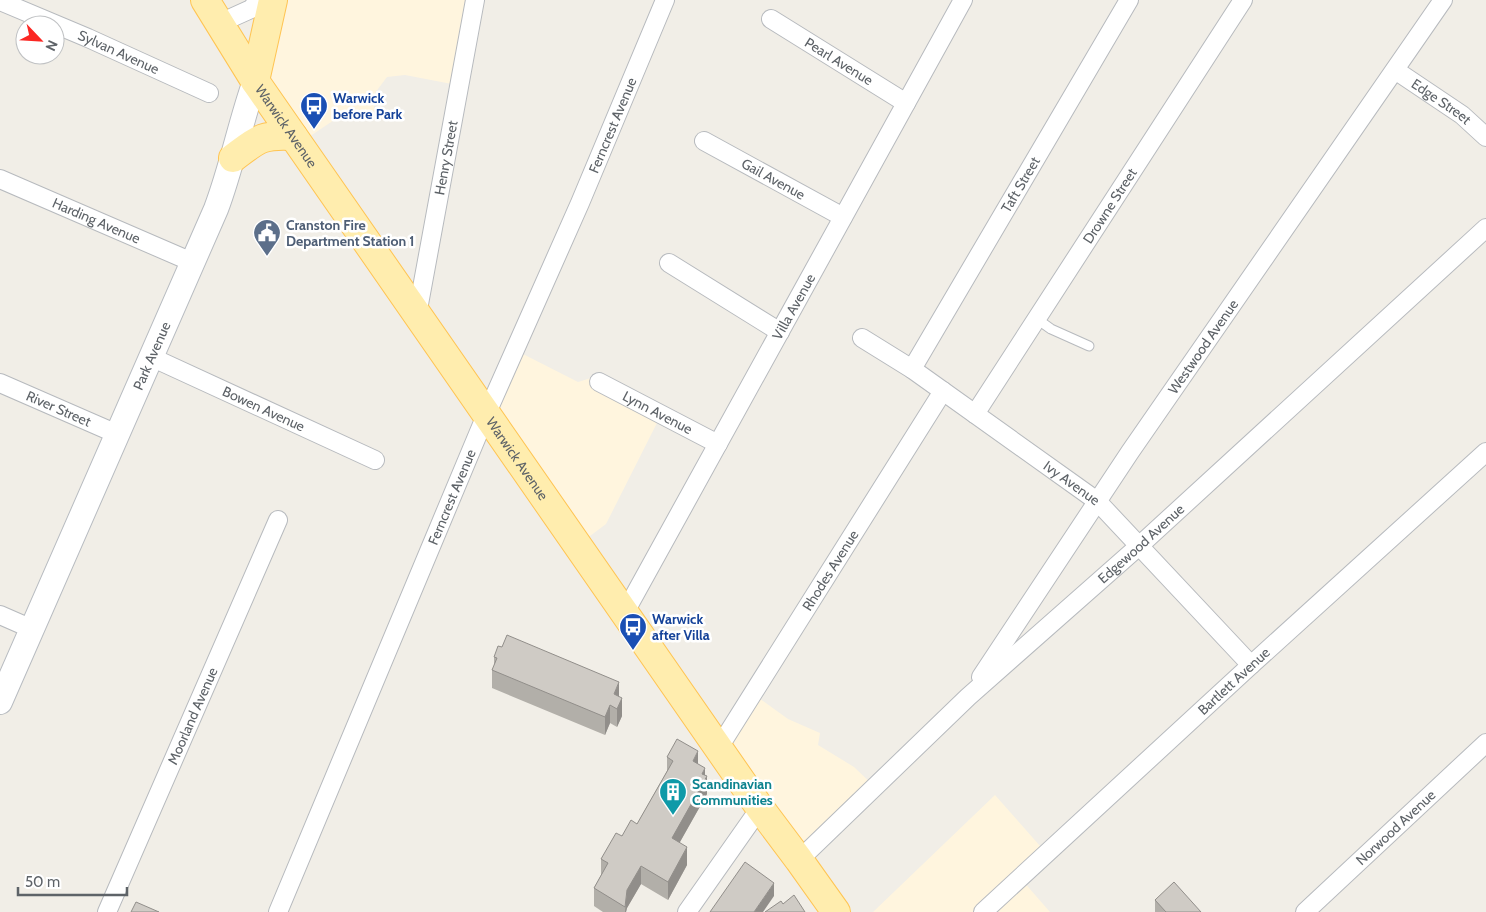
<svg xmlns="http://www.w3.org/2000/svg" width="1486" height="912" viewBox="0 0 1486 912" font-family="Cabin,sans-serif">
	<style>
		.commercial { fill: #fff5de }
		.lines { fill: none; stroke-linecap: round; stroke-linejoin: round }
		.lane-casing { stroke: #b7babe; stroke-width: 11 }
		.street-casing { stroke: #b7babe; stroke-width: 20 }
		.secondary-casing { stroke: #b8bcc1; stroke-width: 26 }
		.primary-casing { stroke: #ffc452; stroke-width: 30 }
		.lane { stroke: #fff; stroke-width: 9 }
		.street { stroke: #fff; stroke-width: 18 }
		.secondary { stroke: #fff; stroke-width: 24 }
		.primary { stroke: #ffedae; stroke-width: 28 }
		.wall { fill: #b2afa9 }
		.shaded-wall { fill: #918e8a }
		.building { fill: #cfcbc5; stroke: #918e8a }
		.labels { text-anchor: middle; stroke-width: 5; stroke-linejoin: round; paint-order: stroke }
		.street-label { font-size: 14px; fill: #5e6368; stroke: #fff }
		.transit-label { font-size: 14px; font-weight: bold; fill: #164399; stroke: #fff; text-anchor: start }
		.service-label { font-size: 14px; font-weight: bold; fill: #4e5e75; stroke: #fff; text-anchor: start }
		.culture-label { font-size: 14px; font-weight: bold; fill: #0d838f; stroke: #fff; text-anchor: start }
	</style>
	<rect width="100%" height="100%" fill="#f1eee7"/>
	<g class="commercial">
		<polygon points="273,0 474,0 457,85 405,75 387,77 375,93 373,120 346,112 300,143 256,78"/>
		<polygon points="519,352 578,382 591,378 661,415 606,524 578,545 488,413"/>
		<polygon points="756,696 788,719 820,733 818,745 854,767 875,787 799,857 725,742"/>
		<polygon points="995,795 1048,855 1022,880 1050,912 873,912"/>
	</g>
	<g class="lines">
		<defs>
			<polyline id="lane" points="1037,319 1051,329 1089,346"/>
			<g id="street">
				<path id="s1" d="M0,1L88,38L209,93"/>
				<path id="s2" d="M771,19L906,103"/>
				<polyline points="220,23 251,9 259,0"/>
				<path id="s3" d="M1395,70L1462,115L1486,137"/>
				<path id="s4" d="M704,141L843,217"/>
				<path id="s5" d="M0,179L192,262"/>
				<polyline points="669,263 780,332"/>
				<path id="s6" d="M417,315L475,0"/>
				<path id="s7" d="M862,338L912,369L1097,501L1251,665"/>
				<path id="s8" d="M151,357L375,460"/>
				<path id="s9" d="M912,369L1129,0"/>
				<path id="s10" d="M599,382L718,444"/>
				<path id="s11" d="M0,383L117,434"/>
				<path id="s12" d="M975,414L1243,0"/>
				<path id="s13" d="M624,614L963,0"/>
				<polyline points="0,615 32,629"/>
				<path id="s14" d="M981,677L1130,452L1443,0"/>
				<path id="s15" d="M718,749L943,391"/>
				<path id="s16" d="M799,860L968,697L1139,546L1486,228"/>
				<path id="s17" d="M107,912L278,520"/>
				<path id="s18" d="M278,912L486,415L580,203L665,0"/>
				<polyline points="687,912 760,808"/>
				<path id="s19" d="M983,912L1251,665L1486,452"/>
				<path id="s20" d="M1305,912L1486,743"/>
			</g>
			<g id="secondary">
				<path id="s21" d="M0,702L216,209C232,167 240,123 255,81"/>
			</g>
			<g id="primary">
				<path id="s22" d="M205,0L255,81L760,808L799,860L836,912"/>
				<polyline points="255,81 273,0"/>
				<path d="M233,158C257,140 261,134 293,136"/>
			</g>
		</defs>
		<use href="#lane" class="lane-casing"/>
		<use href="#street" class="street-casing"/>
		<use href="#secondary" class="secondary-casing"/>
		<use href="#primary" class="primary-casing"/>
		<use href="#lane" class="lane"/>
		<use href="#street" class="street"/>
		<use href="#secondary" class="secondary"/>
		<use href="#primary" class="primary"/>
	</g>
	<g class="wall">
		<polygon points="494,657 619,697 622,716 617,727 610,723 605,735 492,688 492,670 494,667"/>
		<polygon points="667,757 698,764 705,776 707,794 680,842 687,865 668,900 641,884 627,908 626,912 603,912 594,906 594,888 601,875 601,859 622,836 637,824 667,771"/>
		<polygon points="1155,900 1201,912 1155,912"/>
	</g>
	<g class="shaded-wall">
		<polygon points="619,682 619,700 614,694"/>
		<polygon points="622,698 622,716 617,727 617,709"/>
		<polygon points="610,705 610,723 605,735 605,717"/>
		<polygon points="698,751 698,769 693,761"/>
		<polygon points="705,768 705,779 707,776 707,794 672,856 672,838"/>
		<polygon points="687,847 687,865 668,900 668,882"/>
		<polygon points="641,866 641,884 627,908 626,912 625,912 627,890"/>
		<polygon points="774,883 774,896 763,912 754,912"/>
	</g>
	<g class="building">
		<polygon points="507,635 619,682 614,694 622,698 617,709 610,705 605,717 492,670 497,658 494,657 498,646 502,647"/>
		<polygon points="677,739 698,751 693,761 705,768 702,774 707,776 672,838 687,847 668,882 641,866 627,890 625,907 594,888 608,863 601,859 616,833 622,836 631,820 637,824 673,761 667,757"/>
		<polygon points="745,862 774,883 754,912 710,912"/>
		<polygon points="1174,882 1201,912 1166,912 1155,900"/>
		<polygon points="794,895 805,912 765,912 781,901 783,904"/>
		<polygon points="136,902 159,912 131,912"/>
	</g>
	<defs>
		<symbol id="bus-pin" viewBox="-11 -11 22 30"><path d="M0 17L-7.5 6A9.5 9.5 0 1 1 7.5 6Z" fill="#1a4fb4" stroke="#fff"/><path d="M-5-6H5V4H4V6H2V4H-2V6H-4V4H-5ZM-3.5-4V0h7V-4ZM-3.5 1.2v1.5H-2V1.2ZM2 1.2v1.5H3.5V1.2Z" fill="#fff"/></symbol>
		<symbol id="civic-pin" viewBox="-11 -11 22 30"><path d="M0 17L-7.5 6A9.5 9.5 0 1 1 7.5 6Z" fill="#5c6f8a" stroke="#fff"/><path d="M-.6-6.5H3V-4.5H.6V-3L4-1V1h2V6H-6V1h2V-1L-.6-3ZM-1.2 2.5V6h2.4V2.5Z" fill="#fff"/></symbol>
		<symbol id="building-pin" viewBox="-11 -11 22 30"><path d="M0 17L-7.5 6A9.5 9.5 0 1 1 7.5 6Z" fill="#0f9aa8" stroke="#fff"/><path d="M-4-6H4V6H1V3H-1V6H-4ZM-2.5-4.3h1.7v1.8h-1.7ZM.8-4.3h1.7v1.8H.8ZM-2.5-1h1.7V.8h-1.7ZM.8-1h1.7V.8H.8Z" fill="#fff"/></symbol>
	</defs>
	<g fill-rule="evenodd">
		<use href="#bus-pin" x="298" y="90" width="32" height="43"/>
		<use href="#civic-pin" x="251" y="217" width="32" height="43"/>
		<use href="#bus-pin" x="617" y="611" width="32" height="43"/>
		<use href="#building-pin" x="657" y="776" width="32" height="43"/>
	</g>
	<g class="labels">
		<g class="street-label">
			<text dy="5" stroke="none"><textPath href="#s1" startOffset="129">Sylvan Avenue</textPath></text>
			<text dy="5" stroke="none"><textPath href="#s2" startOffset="80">Pearl Avenue</textPath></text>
			<text dy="5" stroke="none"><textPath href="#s3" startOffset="56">Edge Street</textPath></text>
			<text dy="5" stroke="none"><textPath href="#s18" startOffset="855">Ferncrest Avenue</textPath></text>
			<text dy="5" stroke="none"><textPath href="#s22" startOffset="150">Warwick Avenue</textPath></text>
			<text dy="5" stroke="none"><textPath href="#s6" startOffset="160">Henry Street</textPath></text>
			<text dy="5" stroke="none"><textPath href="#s4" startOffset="79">Gail Avenue</textPath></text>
			<text dy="5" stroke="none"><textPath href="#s9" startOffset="214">Taft Street</textPath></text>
			<text dy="5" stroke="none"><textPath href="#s12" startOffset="248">Drowne Street</textPath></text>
			<text dy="5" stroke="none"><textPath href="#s5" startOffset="105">Harding Avenue</textPath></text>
			<text dy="5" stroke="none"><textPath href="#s13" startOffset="351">Villa Avenue</textPath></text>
			<text dy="5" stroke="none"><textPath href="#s14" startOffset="398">Westwood Avenue</textPath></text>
			<text dy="5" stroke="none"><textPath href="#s21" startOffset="378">Park Avenue</textPath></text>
			<text dy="5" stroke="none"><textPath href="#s11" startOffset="64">River Street</textPath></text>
			<text dy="5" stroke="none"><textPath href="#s8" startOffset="124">Bowen Avenue</textPath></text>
			<text dy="5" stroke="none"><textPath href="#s10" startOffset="66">Lynn Avenue</textPath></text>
			<text dy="5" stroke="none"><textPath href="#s22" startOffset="555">Warwick Avenue</textPath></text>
			<text dy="5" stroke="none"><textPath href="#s7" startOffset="255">Ivy Avenue</textPath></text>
			<text dy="5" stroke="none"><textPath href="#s18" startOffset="450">Ferncrest Avenue</textPath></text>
			<text dy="5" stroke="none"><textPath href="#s16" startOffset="466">Edgewood Avenue</textPath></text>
			<text dy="5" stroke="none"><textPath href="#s15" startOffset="211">Rhodes Avenue</textPath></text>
			<text dy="5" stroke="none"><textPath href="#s19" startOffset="341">Bartlett Avenue</textPath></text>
			<text dy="5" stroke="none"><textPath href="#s17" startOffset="214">Moorland Avenue</textPath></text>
			<text dy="5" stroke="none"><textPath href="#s20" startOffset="124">Norwood Avenue</textPath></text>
		</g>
		<g class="transit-label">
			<text x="333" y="103">Warwick<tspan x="333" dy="16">before Park</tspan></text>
			<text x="652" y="624">Warwick<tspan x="652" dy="16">after Villa</tspan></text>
		</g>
		<g class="service-label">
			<text x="286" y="230">Cranston Fire<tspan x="286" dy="16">Department Station 1</tspan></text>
		</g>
		<g class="culture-label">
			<text x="692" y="789">Scandinavian<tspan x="692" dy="16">Communities</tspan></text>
		</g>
	</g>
	<g transform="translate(40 40) rotate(115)"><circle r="24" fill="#ffffff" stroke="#bfc1c3"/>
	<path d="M0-4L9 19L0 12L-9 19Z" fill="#fb2723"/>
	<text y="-8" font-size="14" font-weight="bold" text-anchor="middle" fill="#5e6368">N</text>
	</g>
	<path d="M18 887v8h109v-8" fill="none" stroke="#5e6368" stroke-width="2.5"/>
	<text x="25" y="887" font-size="15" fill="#5e6368" stroke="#ffffff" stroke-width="4" paint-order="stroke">50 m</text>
</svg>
